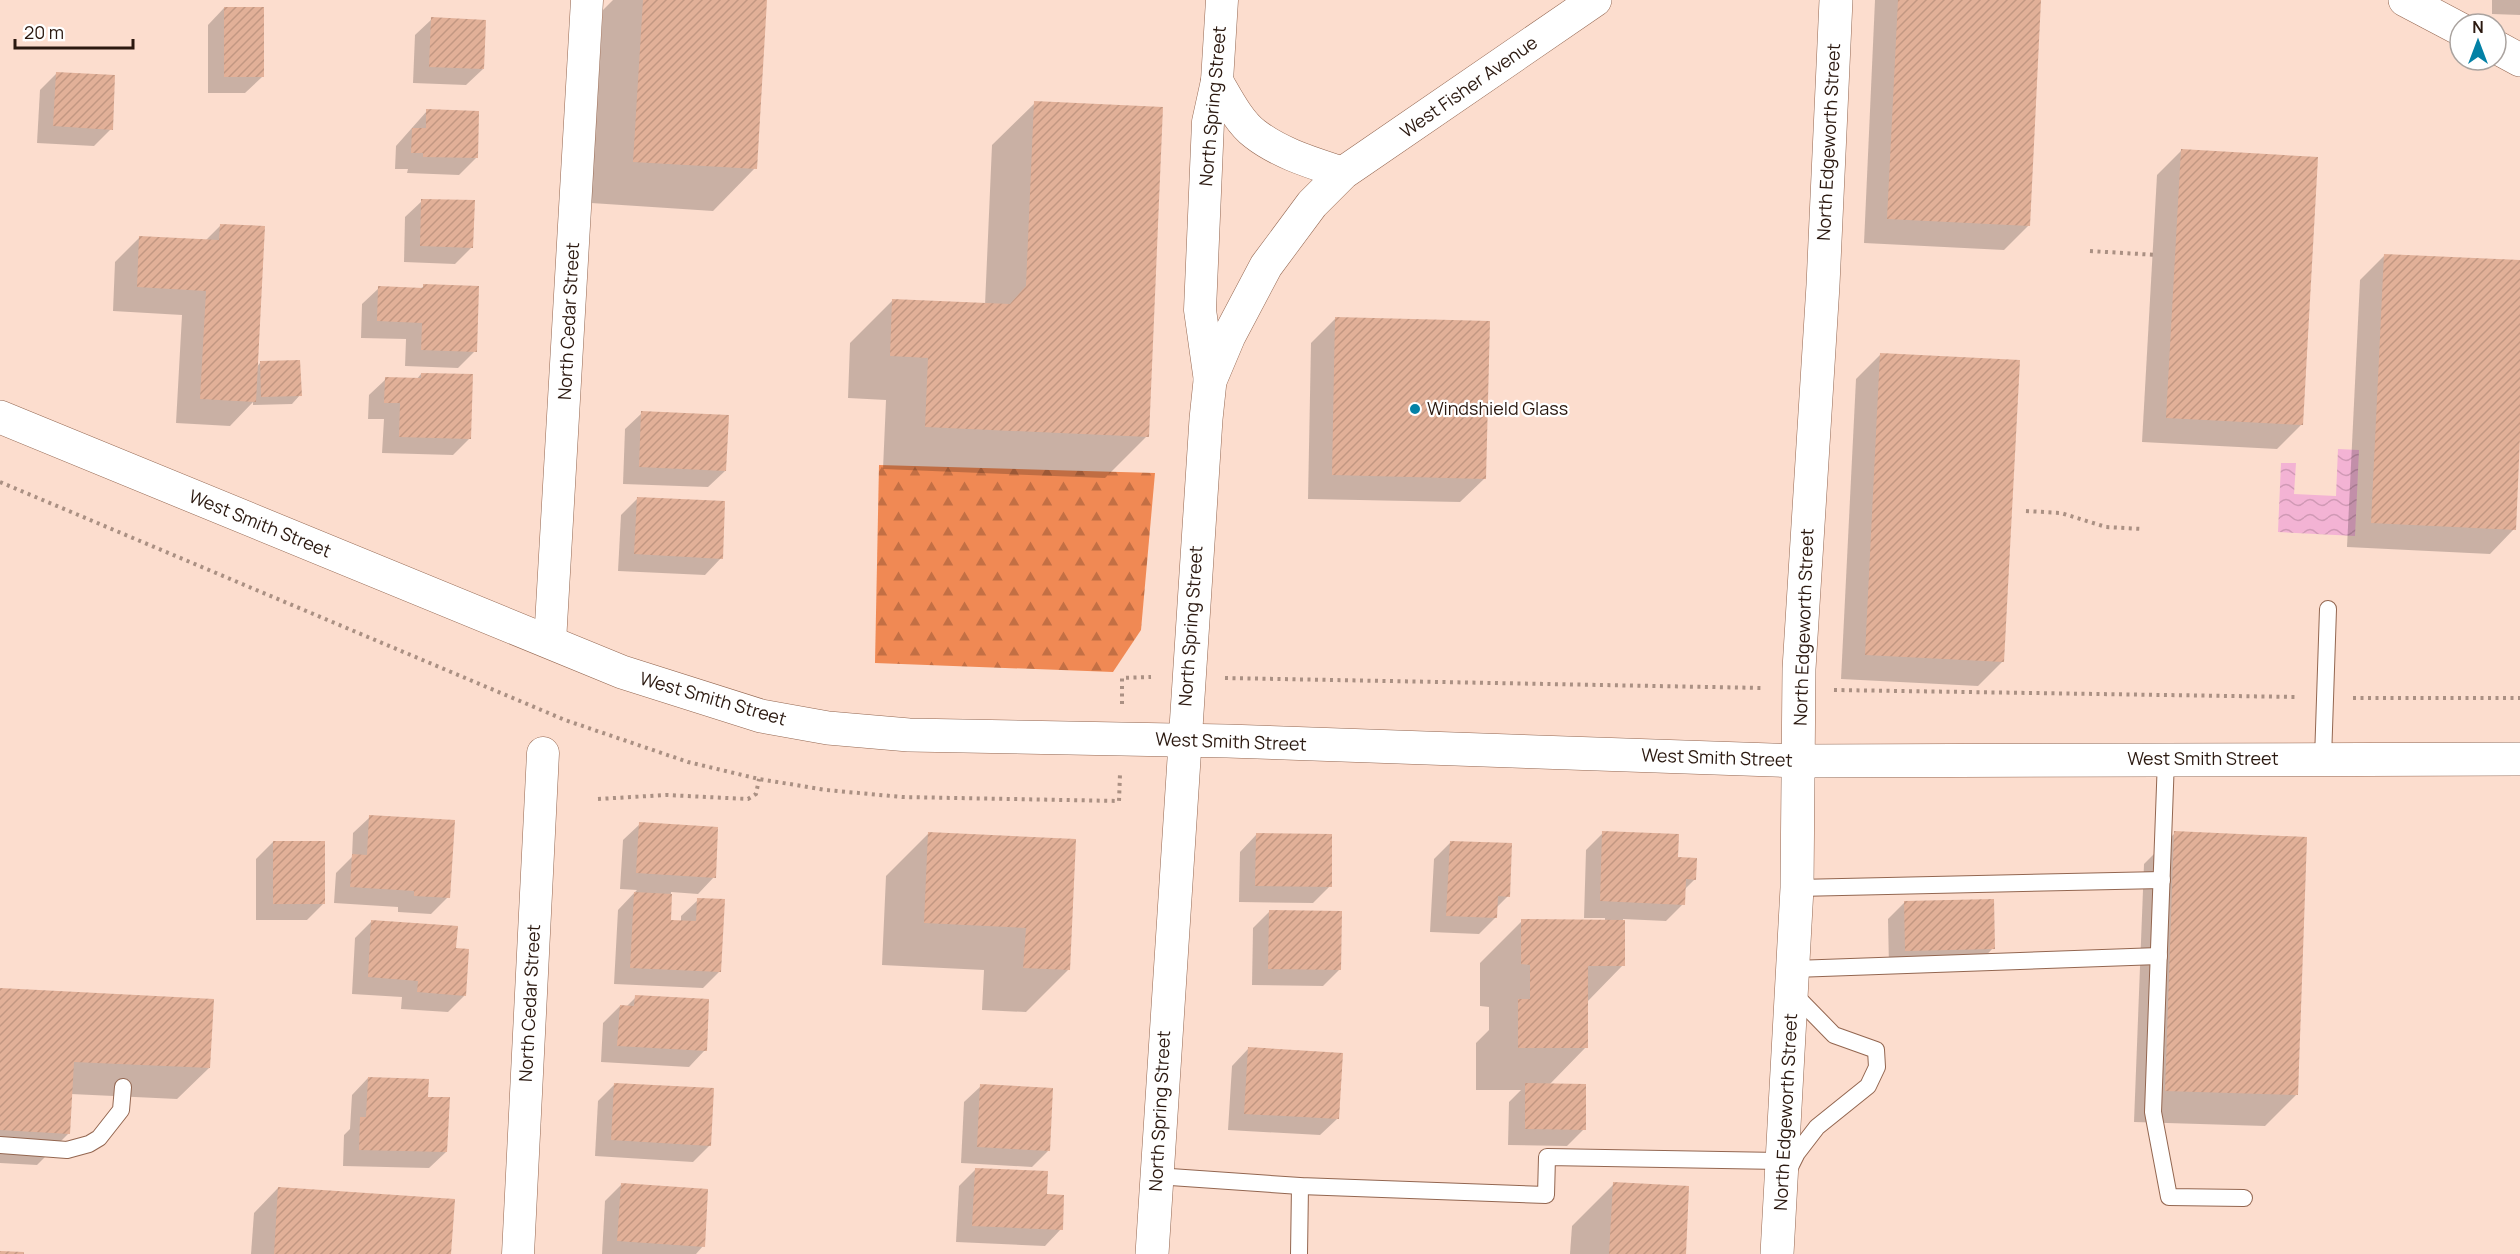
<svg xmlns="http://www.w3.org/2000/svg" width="2520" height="1254" viewBox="0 0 2520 1254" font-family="Manrope,sans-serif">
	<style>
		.forest { fill: url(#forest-firs) }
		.water { fill: url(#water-waves) }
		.shadow { fill: #0003 }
		.building { fill: url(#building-hatch) }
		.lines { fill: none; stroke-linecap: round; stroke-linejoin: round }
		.lane-casing { stroke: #936650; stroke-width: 18 }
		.street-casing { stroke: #936650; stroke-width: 33 }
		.secondary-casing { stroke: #936650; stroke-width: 34 }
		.primary-casing { stroke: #936650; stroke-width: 34 }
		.path { stroke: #aa9083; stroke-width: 4; stroke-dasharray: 3 4.5; stroke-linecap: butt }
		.lane { stroke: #fff; stroke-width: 16 }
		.street { stroke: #fff; stroke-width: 32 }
		.secondary { stroke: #fff; stroke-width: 33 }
		.primary { stroke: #fff; stroke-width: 33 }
		.poi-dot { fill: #0381a6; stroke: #fff; stroke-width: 2 }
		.labels { text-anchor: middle; stroke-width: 4.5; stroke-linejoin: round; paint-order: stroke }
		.street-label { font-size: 18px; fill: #2b1910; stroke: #fff }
		.poi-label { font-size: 18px; fill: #2b1910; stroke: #fff; text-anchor: start }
	</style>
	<defs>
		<pattern id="forest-firs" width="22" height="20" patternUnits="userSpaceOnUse" patternTransform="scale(1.5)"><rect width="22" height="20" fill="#f08954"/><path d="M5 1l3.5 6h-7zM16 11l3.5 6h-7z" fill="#c36f44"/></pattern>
		<pattern id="water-waves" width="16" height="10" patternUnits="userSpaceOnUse" patternTransform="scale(1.5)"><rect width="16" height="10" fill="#f3b3d4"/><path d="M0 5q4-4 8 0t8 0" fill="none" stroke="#d099b5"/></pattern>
		<pattern id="building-hatch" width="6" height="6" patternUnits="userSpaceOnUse" patternTransform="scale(1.5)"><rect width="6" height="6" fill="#e2b098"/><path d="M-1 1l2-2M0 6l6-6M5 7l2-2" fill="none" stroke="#c29782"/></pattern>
	</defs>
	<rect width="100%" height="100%" fill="#fcddce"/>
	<polygon class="forest" points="879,465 1155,473 1141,630 1113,672 875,663"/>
	<polygon class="water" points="2338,449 2359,450 2355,536 2278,532 2281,463 2296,463 2294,494 2336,496"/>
	<g class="shadow">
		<polygon points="613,0 765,0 755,168 713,211 591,203 603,10"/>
		<polygon points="1875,0 2040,0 2029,225 2004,250 1864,243"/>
		<polygon points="2492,0 2520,0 2520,15 2492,14"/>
		<polygon points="224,8 262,77 245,93 208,93 208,25"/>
		<polygon points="432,19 483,69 466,85 413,83 415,35"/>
		<polygon points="56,74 111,129 94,146 37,143 40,90"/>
		<polygon points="1035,103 1147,436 1105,478 883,469 886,400 848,398 850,343 892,301 985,305 992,145"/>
		<polygon points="427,111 476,158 459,175 407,173 408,169 395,169 396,146"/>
		<polygon points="2181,151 2302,424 2277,449 2142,442 2157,175"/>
		<polygon points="422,201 472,247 455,264 404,262 405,217"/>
		<polygon points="221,225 256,368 260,363 300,395 292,404 253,405 253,402 230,426 176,423 182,315 113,311 115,262 140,237 206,240"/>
		<polygon points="2384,256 2520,262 2520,405 2514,529 2490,554 2347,547 2360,280"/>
		<polygon points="424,286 475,351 458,368 405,366 406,339 361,338 362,304 379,288 420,289"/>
		<polygon points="1336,318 1485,478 1460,502 1308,499 1311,343"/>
		<polygon points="1881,354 2003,661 1978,686 1841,679 1856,379"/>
		<polygon points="421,374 469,439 453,455 382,453 384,419 368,419 369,395 386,379 416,380"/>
		<polygon points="642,413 725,471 708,487 623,484 625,429"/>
		<polygon points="638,498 721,558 705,575 618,571 621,515"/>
		<polygon points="370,817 448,897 431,914 398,912 398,907 334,903 336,873 352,857 353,833"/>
		<polygon points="640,824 714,877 698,894 671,892 670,921 681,922 681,916 698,900 720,971 703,988 614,984 618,910 637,890 620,889 623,840"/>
		<polygon points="1603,833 1676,858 1695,879 1684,890 1683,904 1666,921 1623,919 1623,965 1587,1002 1586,1047 1549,1085 1584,1129 1567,1146 1508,1145 1509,1102 1521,1090 1476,1090 1476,1043 1489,1030 1489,1007 1480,1006 1480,963 1522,921 1605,921 1605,918 1584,918 1586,850"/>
		<polygon points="2175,833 2296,1095 2265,1126 2134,1122 2144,864"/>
		<polygon points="928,834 1074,841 1068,970 1026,1012 982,1010 984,970 882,965 886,876"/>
		<polygon points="1256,835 1330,886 1313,903 1239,902 1240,852"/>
		<polygon points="273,842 324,903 307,920 256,920 256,859"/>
		<polygon points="1451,842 1508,896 1496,908 1496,917 1479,934 1430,932 1434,859"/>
		<polygon points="1905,902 1993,948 1977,965 1889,967 1888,919"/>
		<polygon points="1270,911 1340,969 1323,986 1252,985 1253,928"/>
		<polygon points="372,921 455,949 465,995 448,1012 401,1009 402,997 352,994 355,938"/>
		<polygon points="0,989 209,1068 177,1099 71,1094 69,1133 37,1165 0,1163"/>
		<polygon points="636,997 705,1050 689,1067 601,1062 603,1023 620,1006 626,1007"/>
		<polygon points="1248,1049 1337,1119 1320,1135 1228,1130 1232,1066"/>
		<polygon points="368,1078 427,1098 446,1152 429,1168 343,1166 344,1135 350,1129 352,1095"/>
		<polygon points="615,1084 710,1145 693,1162 595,1156 598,1101"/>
		<polygon points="981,1086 1049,1150 1032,1167 961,1163 964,1102"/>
		<polygon points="976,1169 1046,1195 1061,1229 1045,1246 956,1242 959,1186"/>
		<polygon points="622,1184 703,1246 696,1254 602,1254 605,1201"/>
		<polygon points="1614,1184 1684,1254 1570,1254 1572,1226"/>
		<polygon points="278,1188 450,1254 251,1254 254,1213"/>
	</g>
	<g class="building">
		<polygon points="643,0 767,0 757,169 633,162"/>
		<polygon points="1898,0 2041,0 2030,226 1887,219"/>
		<rect x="224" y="7" width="40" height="70"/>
		<polygon points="431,17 486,20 484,69 429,67"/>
		<polygon points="56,72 115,75 113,130 53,126"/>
		<polygon points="1034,101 1163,107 1149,437 925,427 928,358 890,356 892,299 1010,304 1026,286"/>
		<polygon points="426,109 479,111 478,158 423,157 423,153 411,153 412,128 426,128"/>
		<polygon points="2181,149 2318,157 2303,425 2166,418"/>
		<polygon points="421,199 475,200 473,248 420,246"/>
		<polygon points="220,224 265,226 256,402 200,399 206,291 137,287 139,236 219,240"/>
		<polygon points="2384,254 2520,260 2520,437 2516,530 2371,523"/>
		<polygon points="423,284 479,286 477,352 421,350 422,323 377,321 378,286 423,288"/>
		<polygon points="1335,317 1490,321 1486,479 1332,475"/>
		<polygon points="1880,353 2020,360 2004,662 1865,655"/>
		<polygon points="300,360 302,396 261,397 260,361"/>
		<polygon points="421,373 473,374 471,439 399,437 400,403 384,403 385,377 421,378"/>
		<polygon points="641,411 729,415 726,471 639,467"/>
		<polygon points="637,497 725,501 723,559 634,554"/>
		<polygon points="369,815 455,820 450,898 414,896 414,891 350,887 352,854 367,855"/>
		<polygon points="639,822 718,827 716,878 636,873"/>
		<polygon points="1602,831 1679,834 1678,857 1697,858 1696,880 1686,879 1685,905 1600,901"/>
		<polygon points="2174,831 2307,837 2298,1095 2165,1091"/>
		<polygon points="928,832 1076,839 1070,970 1023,968 1026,928 924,923"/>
		<polygon points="1256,833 1332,834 1332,887 1255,886"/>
		<rect x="273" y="841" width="52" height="63"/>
		<polygon points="1450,841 1512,843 1510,897 1498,896 1497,918 1446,916"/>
		<polygon points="634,892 672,894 671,920 696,921 697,898 725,899 721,972 630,968"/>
		<polygon points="1994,899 1995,949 1905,951 1904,901"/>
		<polygon points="1269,910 1342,911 1341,970 1268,969"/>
		<polygon points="1521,919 1625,920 1625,966 1588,966 1588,1048 1518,1048 1518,999 1530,999 1530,965 1521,964"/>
		<polygon points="371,920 458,926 456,948 469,949 466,996 417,992 418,981 368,977"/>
		<polygon points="0,988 214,999 210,1068 74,1062 70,1134 0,1130"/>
		<polygon points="635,995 709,999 707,1051 617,1046 620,1005 634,1006"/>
		<polygon points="1248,1047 1343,1053 1339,1119 1244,1114"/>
		<polygon points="368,1077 429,1079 428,1097 450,1097 447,1152 359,1150 360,1117 366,1117"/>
		<polygon points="614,1083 714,1088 711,1146 611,1140"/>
		<polygon points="1525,1083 1586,1084 1586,1130 1525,1129"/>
		<polygon points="980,1084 1053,1088 1050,1151 977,1147"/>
		<polygon points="975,1168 1048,1171 1047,1194 1064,1195 1063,1230 972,1226"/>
		<polygon points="1613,1182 1689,1186 1686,1254 1609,1254"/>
		<polygon points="621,1183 708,1189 705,1247 617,1241"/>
		<polygon points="278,1187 455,1199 451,1254 274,1254"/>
		<polygon points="0,1251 24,1252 24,1254 0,1254"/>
	</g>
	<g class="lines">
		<defs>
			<g id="lane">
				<polyline points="2166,759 2153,1112 2169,1197 2244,1198"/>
				<polyline points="2323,759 2328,609"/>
				<polyline points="1797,888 2162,880"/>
				<polyline points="1794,969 2159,956"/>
				<polyline points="0,1145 67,1150 89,1144 99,1138 121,1110 123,1087"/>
				<polyline points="1790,1167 1797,1153 1817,1127 1868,1086 1877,1067 1876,1050 1834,1035 1793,993"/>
				<polyline points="1156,1176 1300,1186 1546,1195 1547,1157 1783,1161"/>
				<polyline points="1299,1254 1300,1186"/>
			</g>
			<g id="street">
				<path d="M1217,81C1227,98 1239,122 1255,134C1281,154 1313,163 1343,173"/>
				<polyline points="1210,381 1200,310 1208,122 1217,81 1222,0"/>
				<polyline points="550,642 587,0"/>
				<polyline points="518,1254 543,753"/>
			</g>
			<g id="secondary">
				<polyline points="2405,0 2460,29"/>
				<polyline points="2496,47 2520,60"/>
			</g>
			<g id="primary">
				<polyline points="0,417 622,672 761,716 828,728 909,735 1227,741 1799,761 2520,759"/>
				<polyline points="1152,1254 1206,419 1210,381 1229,336 1266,266 1312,204 1343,173 1595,0"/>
				<polyline points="1777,1254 1797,888 1799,669 1823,285 1836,0"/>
			</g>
		</defs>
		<use href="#lane" class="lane-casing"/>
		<use href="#street" class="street-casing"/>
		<use href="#secondary" class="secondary-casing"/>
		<use href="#primary" class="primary-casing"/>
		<g class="path">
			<polyline points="2090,251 2157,255"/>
			<polyline points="0,482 565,720 688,762 759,779 826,790 902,797 1119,801 1120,774"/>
			<polyline points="2026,511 2061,513 2106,527 2142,529"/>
			<polyline points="1225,678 1763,688"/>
			<polyline points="1834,690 2297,697"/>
			<polyline points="2353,698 2520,698"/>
			<polyline points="1122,704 1122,678 1151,677"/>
			<polyline points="598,799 666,795 748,799 756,794 759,779"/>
		</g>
		<use href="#lane" class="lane"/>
		<use href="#street" class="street"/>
		<use href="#secondary" class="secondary"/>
		<use href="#primary" class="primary"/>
	</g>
	<circle class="poi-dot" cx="1415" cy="409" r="6"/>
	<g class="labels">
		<g class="street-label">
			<text transform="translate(1469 87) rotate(-35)" y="6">West Fisher Avenue</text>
			<text transform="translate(1213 106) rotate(-85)" y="6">North Spring Street</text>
			<text transform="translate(1829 142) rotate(-87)" y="6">North Edgeworth Street</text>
			<text transform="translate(569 321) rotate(-87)" y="6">North Cedar Street</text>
			<text transform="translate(260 524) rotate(22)" y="6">West Smith Street</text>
			<text transform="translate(1191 626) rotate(-86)" y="6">North Spring Street</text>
			<text transform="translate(1804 627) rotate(-88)" y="6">North Edgeworth Street</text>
			<text transform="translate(713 699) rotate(16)" y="6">West Smith Street</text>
			<text transform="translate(1231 742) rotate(2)" y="6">West Smith Street</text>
			<text transform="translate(1717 758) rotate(2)" y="6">West Smith Street</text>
			<text x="2203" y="765">West Smith Street</text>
			<text transform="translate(530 1003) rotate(-87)" y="6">North Cedar Street</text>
			<text transform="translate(1160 1111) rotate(-87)" y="6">North Spring Street</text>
			<text transform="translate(1786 1112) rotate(-87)" y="6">North Edgeworth Street</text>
		</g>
		<g class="poi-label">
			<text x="1427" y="415">Windshield Glass</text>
		</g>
	</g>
	<g transform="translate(2478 42)"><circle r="28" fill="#ffffff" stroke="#aaa39f" stroke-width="1.5"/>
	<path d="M0-4.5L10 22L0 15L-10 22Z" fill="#0381a6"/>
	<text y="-9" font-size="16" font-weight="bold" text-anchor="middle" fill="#2b1910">N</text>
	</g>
	<path d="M15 39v9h118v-9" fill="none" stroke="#2b1910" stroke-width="3"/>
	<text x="24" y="39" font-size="18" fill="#2b1910" stroke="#ffffff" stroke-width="4.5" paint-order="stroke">20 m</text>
</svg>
